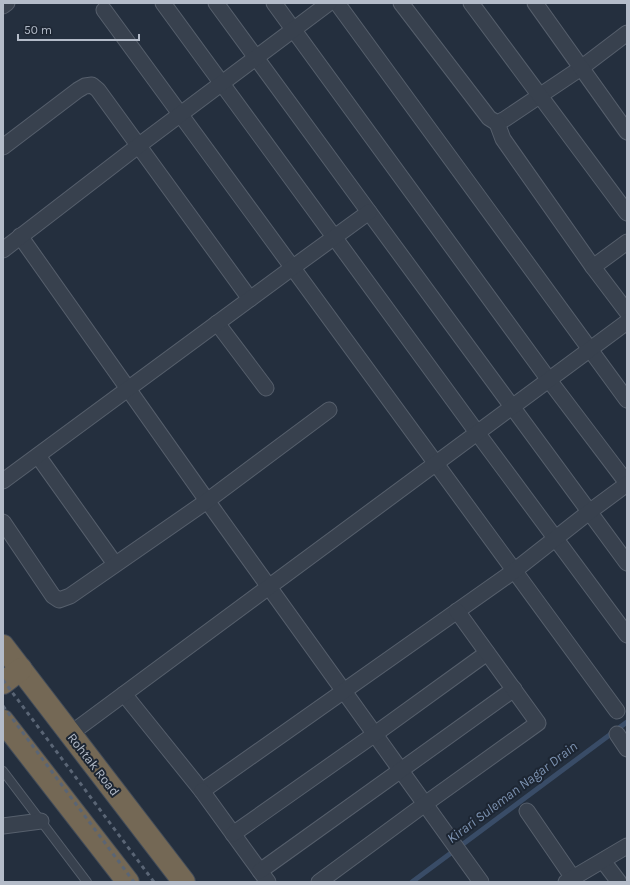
<svg xmlns="http://www.w3.org/2000/svg" width="630" height="885" viewBox="0 0 630 885" font-family="Karla,sans-serif">
	<style>
		.lines { fill: none; stroke-linecap: round; stroke-linejoin: round }
		.stream { stroke: #394c67; stroke-width: 5 }
		.lane-casing { stroke: #565f6c; stroke-width: 10 }
		.street-casing { stroke: #565f6c; stroke-width: 17 }
		.highway-casing { stroke: #434c59; stroke-width: 24 }
		.lane { stroke: #38414e; stroke-width: 8 }
		.street { stroke: #38414e; stroke-width: 15 }
		.highway { stroke: #746855; stroke-width: 22 }
		.rail { stroke: #5a6575; stroke-width: 3; stroke-dasharray: 4 4; stroke-linecap: butt }
		.labels { text-anchor: middle; stroke-width: 4; stroke-linejoin: round; paint-order: stroke }
		.street-label { font-size: 13px; fill: #b4bcc9; stroke: #1d2633 }
		.water-label { font-size: 14px; font-style: italic; fill: #7c92b1; stroke: #1d2633 }
	</style>
	<rect width="100%" height="100%" fill="#242f3e"/>
	<g class="lines">
		<polyline class="stream" points="412,882 627,722"/>
		<defs>
			<polyline id="lane" points="3,771 87,882"/>
			<g id="street">
				<polyline points="163,3 484,442 627,635"/>
				<polyline points="216,3 369,212 627,563"/>
				<polyline points="274,3 549,380 627,483"/>
				<polyline points="337,3 627,400"/>
				<polyline points="401,3 489,118 497,123 505,119 581,68 627,33"/>
				<polyline points="471,3 627,213"/>
				<polyline points="535,3 627,132"/>
				<polyline points="3,6 7,3"/>
				<polyline points="104,10 617,711"/>
				<polyline points="497,123 503,139 593,267 627,312"/>
				<polyline points="3,147 78,90 85,86 92,85 98,90 250,299"/>
				<polyline points="20,236 213,509 481,882"/>
				<polyline points="3,250 138,146 329,3"/>
				<polyline points="593,267 627,242"/>
				<polyline points="217,323 266,388"/>
				<polyline points="38,456 115,564"/>
				<polyline points="3,481 292,268 369,212"/>
				<polyline points="3,522 53,596 59,600 70,596 207,501 329,410"/>
				<polyline points="124,694 202,791 514,571 589,512 627,484"/>
				<polyline points="70,734 627,322"/>
				<polyline points="617,734 627,749"/>
				<polyline points="202,791 268,882"/>
				<polyline points="527,811 573,878"/>
				<polyline points="3,826 41,821"/>
				<polyline points="233,834 375,734 487,653"/>
				<polyline points="603,861 619,882"/>
				<polyline points="260,871 514,689"/>
				<polyline points="319,882 425,804 538,723 457,611"/>
				<polyline points="566,882 627,846"/>
			</g>
			<g id="highway">
				<polyline points="3,646 184,882"/>
				<polyline points="3,683 21,669"/>
				<polyline points="3,721 128,882"/>
			</g>
		</defs>
		<use href="#lane" class="lane-casing"/>
		<use href="#street" class="street-casing"/>
		<use href="#highway" class="highway-casing"/>
		<use href="#lane" class="lane"/>
		<use href="#street" class="street"/>
		<use href="#highway" class="highway"/>
		<g class="rail">
			<polyline points="3,680 154,882"/>
			<polyline points="3,706 134,882"/>
		</g>
	</g>
	<g class="labels">
		<g class="street-label">
			<text transform="translate(94 764) rotate(52)" y="5">Rohtak Road</text>
		</g>
		<g class="water-label">
			<text transform="translate(512 792) rotate(-37)" y="5">Kirari Suleman Nagar Drain</text>
		</g>
	</g>
	<rect width="630" height="885" fill="none" stroke="#b4bcc9" stroke-width="8"/>
	<path d="M18 34v6h121v-6" fill="none" stroke="#b4bcc9" stroke-width="2"/>
	<text x="24" y="34" font-size="12" fill="#b4bcc9" stroke="#1d2633" stroke-width="3" paint-order="stroke">50 m</text>
</svg>
